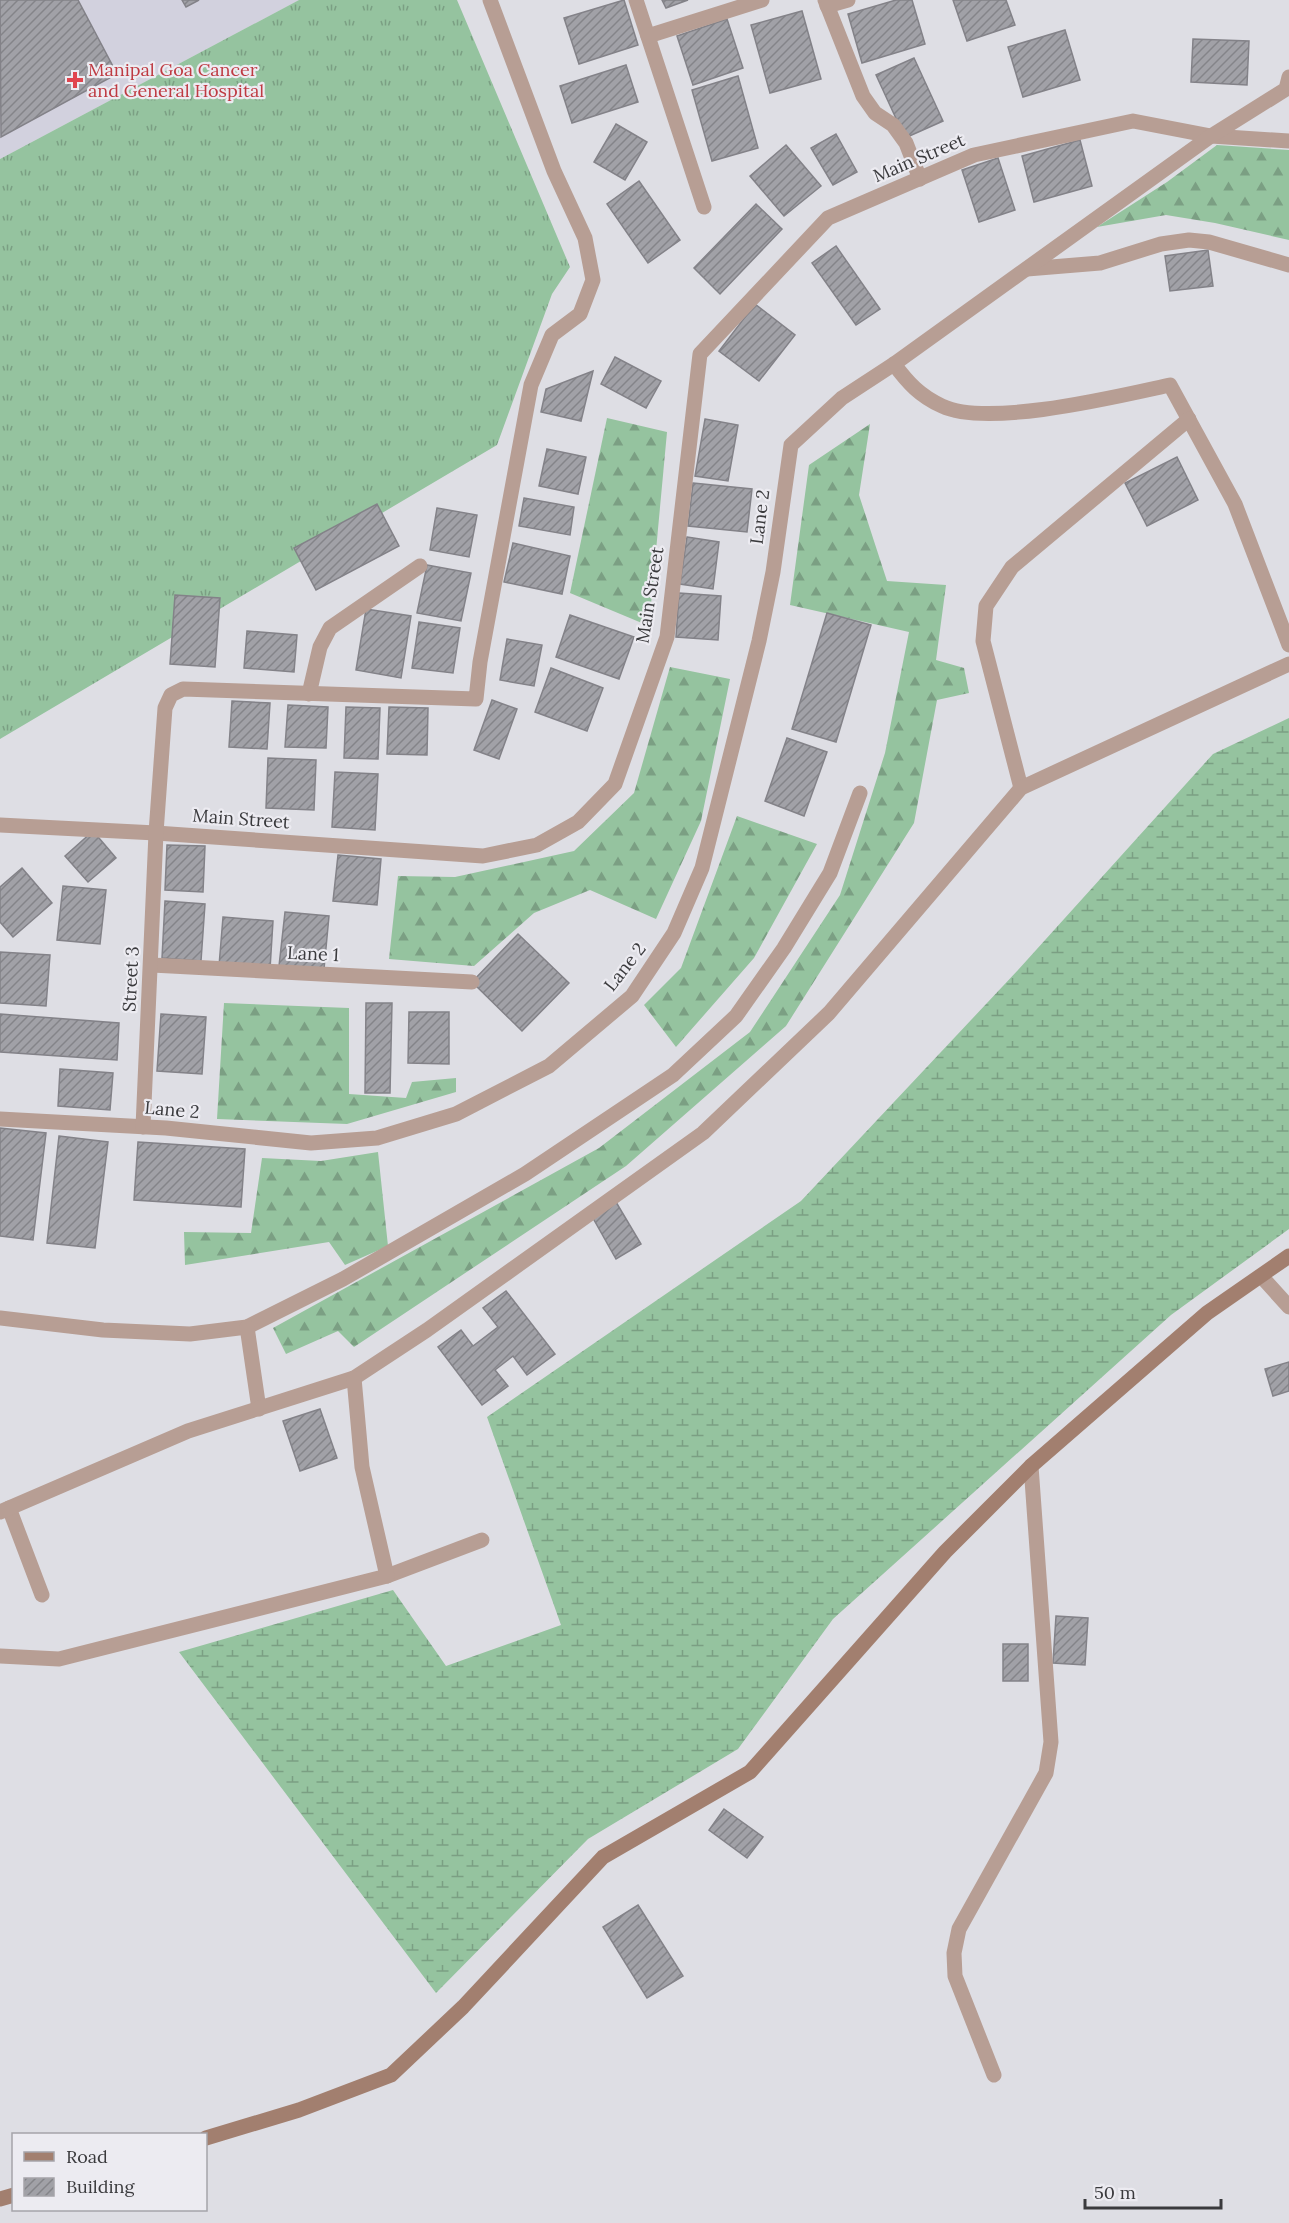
<svg xmlns="http://www.w3.org/2000/svg" width="1289" height="2223" viewBox="0 0 1289 2223" font-family="Lora,serif">
	<style>
		.built { fill: #d2d1de }
		.grass { fill: url(#grass-tufts) }
		.forest { fill: url(#forest-firs) }
		.wetland { fill: url(#wetland-marsh) }
		.building { fill: url(#building-hatch); stroke: #838288; stroke-width: 1.5 }
		.lines { fill: none; stroke-linecap: round; stroke-linejoin: round }
		.street { stroke: #b79e94; stroke-width: 15 }
		.secondary { stroke: #a27f6f; stroke-width: 15 }
		.health-dot { fill: #e0444e; stroke: #ecebf1; stroke-width: 2 }
		.labels { text-anchor: middle; stroke-width: 4.5; stroke-linejoin: round; paint-order: stroke }
		.health-label { font-size: 18px; fill: #be3a42; stroke: #ecebf1; text-anchor: start }
		.street-label { font-size: 18px; fill: #3a3a3d; stroke: #ecebf1 }
	</style>
	<defs>
		<pattern id="grass-tufts" width="24" height="20" patternUnits="userSpaceOnUse" patternTransform="scale(1.5)"><rect width="24" height="20" fill="#95c39f"/><path d="M3 7l-1-3M5 7V3M7 7l1-3M15 17l-1-3M17 17v-4M19 17l1-3" fill="none" stroke="#7b9f83"/></pattern>
		<pattern id="forest-firs" width="22" height="20" patternUnits="userSpaceOnUse" patternTransform="scale(1.5)"><rect width="22" height="20" fill="#95c39f"/><path d="M5 1l3.5 6h-7zM16 11l3.5 6h-7z" fill="#7b9f83"/></pattern>
		<pattern id="wetland-marsh" width="20" height="14" patternUnits="userSpaceOnUse" patternTransform="scale(1.5)"><rect width="20" height="14" fill="#95c39f"/><path d="M1 5h8M5 5V1M11 12h8M15 12V8" fill="none" stroke="#7b9f83"/></pattern>
		<pattern id="building-hatch" width="6" height="6" patternUnits="userSpaceOnUse" patternTransform="scale(1.5)"><rect width="6" height="6" fill="#a1a1a7"/><path d="M-1 1l2-2M0 6l6-6M5 7l2-2" fill="none" stroke="#848489"/></pattern>
	</defs>
	<rect width="100%" height="100%" fill="#dedee4"/>
	<polygon class="built" points="0,0 299,0 0,159"/>
	<polygon class="grass" points="299,0 457,0 570,267 552,294 497,445 0,739 0,159"/>
	<g class="forest">
		<polygon points="1217,145 1289,150 1289,240 1215,223 1166,215 1097,227 1167,182"/>
		<polygon points="607,418 667,432 649,626 570,593"/>
		<polygon points="870,424 859,495 887,581 946,585 936,660 964,668 969,693 937,700 914,823 786,1026 626,1166 354,1347 338,1331 286,1354 273,1328 599,1148 750,1032 840,895 885,753 909,632 790,605 809,465"/>
		<polygon points="670,667 730,679 701,821 656,919 590,890 534,913 474,966 389,959 398,876 455,877 574,851 634,793"/>
		<polygon points="737,816 817,844 754,958 676,1047 644,1005 681,968"/>
		<polygon points="224,1003 349,1008 349,1094 406,1098 412,1082 456,1078 456,1092 347,1124 217,1119"/>
		<polygon points="378,1152 388,1246 345,1265 329,1242 185,1265 184,1232 251,1233 262,1158 321,1161"/>
	</g>
	<polygon class="wetland" points="1289,718 1289,1229 1171,1315 833,1619 738,1749 588,1839 436,1993 179,1652 393,1590 446,1666 561,1625 487,1417 801,1201 1018,970 1213,754"/>
	<g class="building">
		<polygon points="0,0 78,0 117,74 1,137"/>
		<polygon points="182,0 199,0 186,7"/>
		<polygon points="624,0 638,45 579,64 564,18"/>
		<polygon points="662,0 688,0 666,8"/>
		<polygon points="896,0 912,0 925,44 862,63 848,14"/>
		<polygon points="953,0 1006,0 1015,25 967,41"/>
		<polygon points="802,11 821,79 770,93 751,25"/>
		<polygon points="727,19 743,68 693,85 677,36"/>
		<polygon points="1065,30 1080,80 1023,97 1008,47"/>
		<polygon points="1193,39 1249,41 1247,85 1191,82"/>
		<polygon points="914,58 943,121 905,138 876,75"/>
		<polygon points="626,65 638,102 572,123 560,86"/>
		<polygon points="738,76 758,148 712,161 692,90"/>
		<polygon points="616,124 647,142 625,180 594,162"/>
		<polygon points="836,134 857,172 833,185 811,148"/>
		<polygon points="1080,140 1092,186 1034,202 1022,156"/>
		<polygon points="786,145 821,186 784,216 750,176"/>
		<polygon points="998,158 1015,210 979,222 962,170"/>
		<polygon points="639,181 680,240 648,263 607,204"/>
		<polygon points="756,204 782,229 720,294 694,268"/>
		<polygon points="836,246 880,309 856,325 812,263"/>
		<polygon points="1208,250 1213,286 1170,291 1165,256"/>
		<polygon points="755,304 795,335 759,381 719,351"/>
		<polygon points="615,357 661,381 646,408 601,384"/>
		<polygon points="593,371 581,421 541,412 546,389"/>
		<polygon points="705,419 738,425 728,481 695,476"/>
		<polygon points="547,449 586,457 578,494 539,486"/>
		<polygon points="1177,457 1198,500 1147,526 1125,483"/>
		<polygon points="693,483 752,489 747,532 688,526"/>
		<polygon points="524,498 574,507 570,535 519,526"/>
		<polygon points="377,504 399,546 316,590 294,548"/>
		<polygon points="437,508 477,515 469,557 430,550"/>
		<polygon points="687,537 719,542 713,589 680,584"/>
		<polygon points="513,543 570,556 562,594 504,582"/>
		<polygon points="427,565 471,573 461,621 417,613"/>
		<polygon points="679,593 721,596 718,640 676,637"/>
		<polygon points="175,595 220,598 215,667 170,664"/>
		<polygon points="366,609 411,616 401,678 356,670"/>
		<polygon points="827,613 871,625 836,742 792,729"/>
		<polygon points="570,615 634,637 619,679 556,657"/>
		<polygon points="419,622 460,628 453,673 412,668"/>
		<polygon points="247,631 297,635 294,672 244,668"/>
		<polygon points="507,639 542,645 534,686 500,680"/>
		<polygon points="551,668 603,688 587,731 535,712"/>
		<polygon points="492,700 517,709 499,759 474,750"/>
		<polygon points="232,701 270,703 267,749 229,747"/>
		<polygon points="288,705 328,707 326,748 285,747"/>
		<polygon points="346,707 380,708 378,759 344,758"/>
		<polygon points="389,707 428,708 427,755 387,754"/>
		<polygon points="787,738 827,752 804,816 765,801"/>
		<polygon points="268,758 316,760 314,810 266,808"/>
		<polygon points="335,772 378,774 375,830 332,827"/>
		<polygon points="93,831 116,858 88,882 65,856"/>
		<polygon points="167,845 205,846 203,892 165,890"/>
		<polygon points="338,855 381,859 377,905 333,901"/>
		<polygon points="22,868 52,903 13,937 0,922 0,887"/>
		<polygon points="63,886 106,890 100,944 57,940"/>
		<polygon points="165,901 205,904 201,961 162,958"/>
		<polygon points="285,912 329,916 324,969 279,966"/>
		<polygon points="223,917 273,921 270,969 219,966"/>
		<polygon points="518,934 569,983 522,1031 472,982"/>
		<polygon points="0,952 50,955 46,1006 0,1003"/>
		<polygon points="366,1003 392,1003 390,1093 365,1093"/>
		<polygon points="409,1012 449,1012 449,1064 408,1063"/>
		<polygon points="0,1014 119,1023 117,1060 0,1052"/>
		<polygon points="161,1014 206,1017 202,1074 157,1071"/>
		<polygon points="60,1069 113,1073 110,1110 58,1106"/>
		<polygon points="0,1128 46,1133 33,1240 0,1236"/>
		<polygon points="59,1136 108,1142 95,1248 47,1243"/>
		<polygon points="138,1142 245,1149 241,1207 134,1200"/>
		<polygon points="613,1197 641,1244 616,1259 589,1211"/>
		<polygon points="506,1291 555,1354 527,1375 513,1356 495,1370 508,1386 482,1405 438,1347 461,1330 473,1346 498,1327 483,1308"/>
		<polygon points="1289,1362 1289,1391 1273,1396 1265,1369"/>
		<polygon points="320,1409 337,1458 300,1471 283,1421"/>
		<polygon points="1056,1616 1088,1618 1085,1665 1053,1663"/>
		<rect x="1003" y="1644" width="25" height="37"/>
		<polygon points="724,1809 763,1837 747,1858 709,1830"/>
		<polygon points="638,1905 683,1976 647,1998 603,1927"/>
	</g>
	<g class="lines">
		<g class="street">
			<polyline points="636,0 704,207"/>
			<polyline points="825,0 863,96 875,113 893,125 906,143 920,179"/>
			<polyline points="827,6 848,0"/>
			<polyline points="648,36 762,0"/>
			<polyline points="1027,269 1100,263 1161,244 1189,240 1209,242 1289,265"/>
			<path d="M894,364C908,383 920,396 942,406C988,428 1119,396 1170,385L1235,504L1289,645"/>
			<polyline points="309,694 320,647 330,628 420,566"/>
			<polyline points="1021,788 983,641 986,606 1012,567 1189,419"/>
			<polyline points="0,825 156,833 483,856 537,845 578,822 615,784 667,637 700,354 828,218 974,155 1133,121 1211,136 1289,141"/>
			<polyline points="152,965 472,982"/>
			<polyline points="0,1119 166,1128 311,1143 377,1138 456,1114 549,1066 632,996 674,933 702,868 759,641 773,572 791,445 842,398 894,364 1211,136 1286,89 1289,77"/>
			<polyline points="143,1127 156,833 165,708 171,695 183,689 476,699 480,662 531,385 552,335 580,314 593,280 585,238 554,171 490,0"/>
			<polyline points="1261,1276 1289,1307"/>
			<polyline points="0,1318 103,1330 190,1334 247,1327 343,1279 525,1174 673,1075 736,1016 784,948 830,873 860,793"/>
			<polyline points="247,1327 259,1409"/>
			<polyline points="9,1508 42,1595"/>
			<polyline points="0,1512 188,1431 354,1378 427,1330 703,1133 829,1013 1021,788 1289,664"/>
			<polyline points="387,1576 482,1540"/>
			<polyline points="0,1656 59,1659 387,1576 362,1467 354,1378"/>
			<polyline points="994,2075 955,1976 954,1953 959,1929 1046,1773 1051,1742 1031,1466"/>
		</g>
		<g class="secondary">
			<polyline points="206,2138 299,2110 391,2075 463,2007 603,1857 750,1772 945,1552 1031,1466 1207,1313 1289,1256"/>
			<polyline points="0,2199 14,2195"/>
		</g>
	</g>
	<path class="health-dot" d="M72 71h6v6h6v6h-6v6h-6v-6h-6v-6h6z"/>
	<g class="labels">
		<g class="health-label">
			<text x="88" y="76">Manipal Goa Cancer<tspan x="88" dy="21">and General Hospital</tspan></text>
		</g>
		<g class="street-label">
			<text transform="translate(919 158) rotate(-23)" y="6">Main Street</text>
			<text transform="translate(760 517) rotate(-83)" y="6">Lane 2</text>
			<text transform="translate(650 595) rotate(-81)" y="6">Main Street</text>
			<text transform="translate(241 819) rotate(4)" y="6">Main Street</text>
			<text transform="translate(313 954) rotate(3)" y="6">Lane 1</text>
			<text transform="translate(625 967) rotate(-52)" y="6">Lane 2</text>
			<text transform="translate(131 979) rotate(-87)" y="6">Street 3</text>
			<text transform="translate(172 1110) rotate(5)" y="6">Lane 2</text>
		</g>
	</g>
	<rect x="12" y="2133" width="195" height="78" fill="#ecebf1" stroke="#a5a4a9" stroke-width="1.5"/>
	<rect x="24" y="2152" width="30" height="9" fill="#a27f6f" stroke="#a5a4a9" stroke-width="1.5"/>
	<text x="66" y="2163" font-size="18" fill="#3a3a3d">Road</text>
	<rect x="24" y="2178" width="30" height="18" fill="url(#building-hatch)" stroke="#a5a4a9" stroke-width="1.5"/>
	<text x="66" y="2193" font-size="18" fill="#3a3a3d">Building</text>
	<path d="M1085 2199v9h136v-9" fill="none" stroke="#3a3a3d" stroke-width="3"/>
	<text x="1094" y="2199" font-size="18" fill="#3a3a3d" stroke="#ecebf1" stroke-width="4.5" paint-order="stroke">50 m</text>
</svg>
